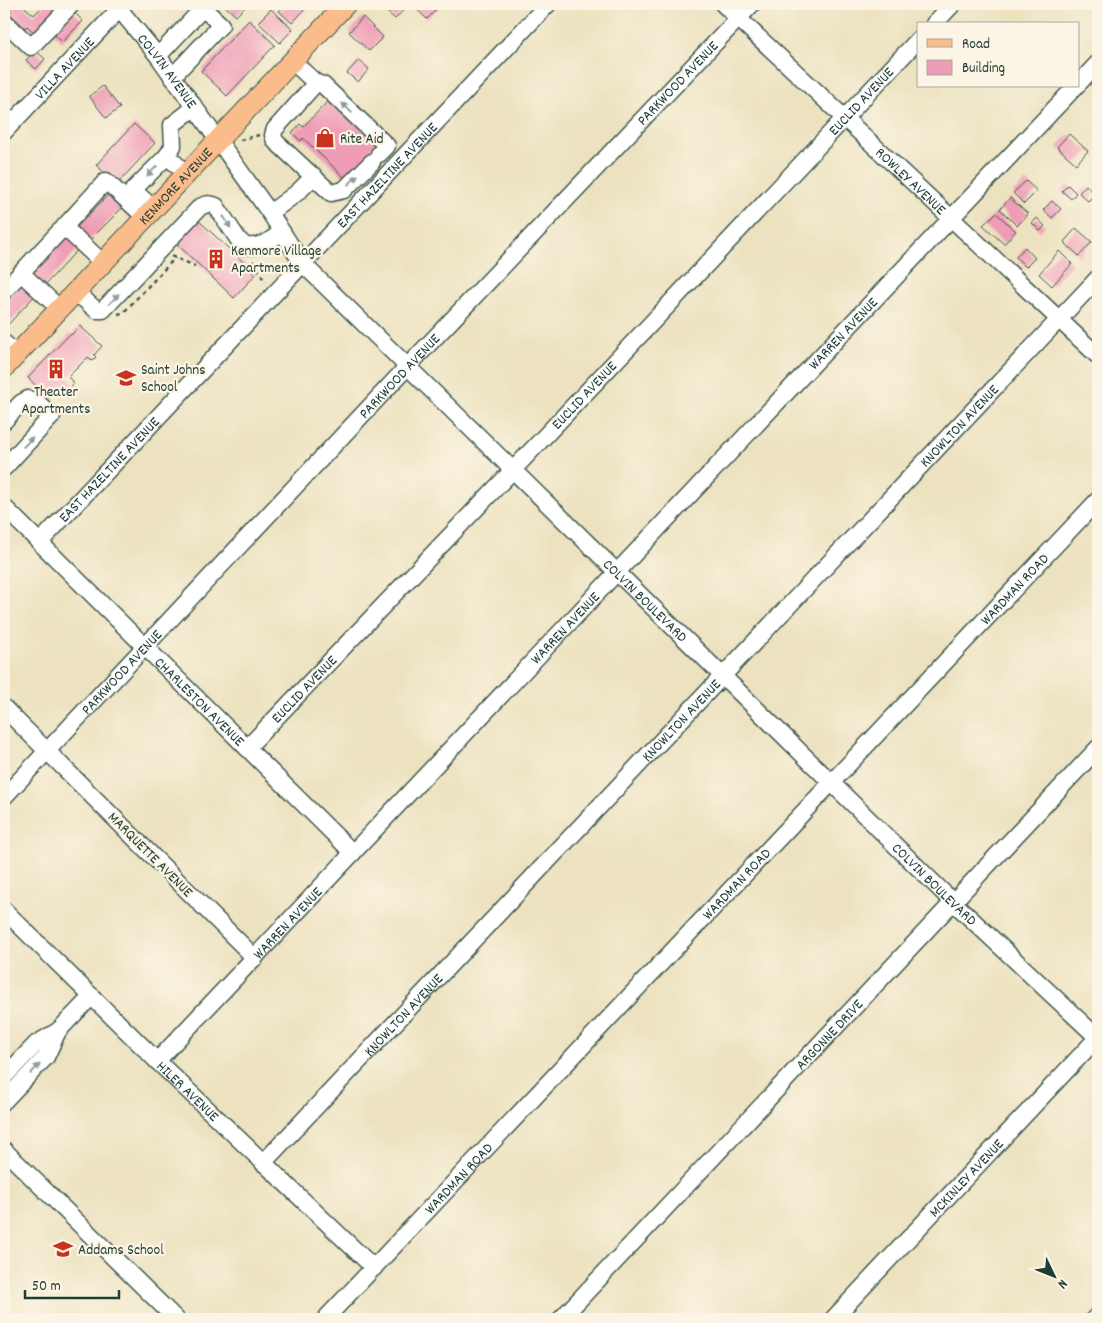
<svg xmlns="http://www.w3.org/2000/svg" width="1102" height="1323" viewBox="0 0 1102 1323" font-family="Dekko,sans-serif">
	<style>
		.building { fill: #ef9cb6 }
		.lines { fill: none; stroke-linecap: round; stroke-linejoin: round }
		.minor-casing { stroke: #3e5649; stroke-width: 19 }
		.major-casing { stroke: #3e5649; stroke-width: 22 }
		.path { stroke: #3e5649; stroke-width: 2.5; stroke-dasharray: 4 4; stroke-linecap: butt }
		.minor { stroke: #fff; stroke-width: 16 }
		.major { stroke: #fabc8b; stroke-width: 20 }
		.oneway { fill: #8f9e9a }
		.labels { text-anchor: middle; stroke-width: 4.5; stroke-linejoin: round; paint-order: stroke }
		.street-label { font-size: 15px; fill: #1f3d34; stroke: #fcf5e5 }
		.poi-label { font-size: 15px; fill: #1f3d34; stroke: #fcf5e5; text-anchor: start }
	</style>
	<rect width="100%" height="100%" fill="#fcf5e5"/>
	<filter id="ink" filterUnits="userSpaceOnUse"><feTurbulence type="fractalNoise" baseFrequency=".02" numOctaves="2"/><feDisplacementMap in="SourceGraphic" scale="10" xChannelSelector="R" yChannelSelector="G"/><feConvolveMatrix kernelMatrix="1 2 1 2 8 2 1 2 1" color-interpolation-filters="sRGB"/></filter>
	<filter id="wash" filterUnits="userSpaceOnUse"><feTurbulence type="fractalNoise" baseFrequency=".0096" numOctaves="4" result="noise"/><feDisplacementMap in="SourceGraphic" scale="20" xChannelSelector="R" yChannelSelector="G"/><feGaussianBlur stdDeviation="1.12" result="paint"/><feColorMatrix in="noise" values="0 0 0 0 0 0 0 0 0 0 0 0 0 0 0 0 0 1.4 0 .05"/><feComposite in="paint" operator="in"/></filter>
	<g filter="url(#wash)">
		<rect width="100%" height="100%" fill="#ece2c0"/>
		<g id="blocks">
			<g class="building">
				<polygon points="4,4 21,4 34,15 45,4 66,4 38,36 27,26 25,28 9,13 11,10"/>
				<polygon points="223,4 248,4 236,16"/>
				<polygon points="286,4 310,4 292,23 279,11"/>
				<polygon points="378,4 409,4 395,19"/>
				<polygon points="411,4 442,4 427,19"/>
				<polygon points="271,9 293,29 280,43 258,22"/>
				<polygon points="73,11 83,21 62,42 52,32"/>
				<polygon points="363,17 383,37 369,51 349,32"/>
				<polygon points="249,20 275,45 227,96 201,71"/>
				<polygon points="35,50 45,59 36,69 26,60"/>
				<polygon points="359,60 369,69 358,82 347,73"/>
				<polygon points="103,86 120,108 106,118 89,96"/>
				<polygon points="330,99 381,146 348,181 303,138 301,141 292,133 300,124 303,127"/>
				<polygon points="134,124 155,143 117,184 96,165"/>
				<polygon points="1069,134 1088,151 1076,164 1057,147"/>
				<polygon points="1026,181 1037,191 1024,204 1013,193"/>
				<polygon points="1068,185 1076,193 1071,199 1062,191"/>
				<polygon points="1086,185 1095,194 1088,201 1079,193"/>
				<polygon points="112,191 126,204 86,244 73,231"/>
				<polygon points="1010,198 1028,214 1017,226 1000,209"/>
				<polygon points="1052,201 1061,209 1052,218 1043,210"/>
				<polygon points="996,213 1016,231 1004,244 983,225"/>
				<polygon points="1037,218 1045,226 1040,231 1032,223"/>
				<polygon points="198,220 256,274 234,298 176,243"/>
				<polygon points="1076,228 1092,242 1079,256 1064,242"/>
				<polygon points="68,234 81,246 42,288 29,277"/>
				<polygon points="1025,247 1035,258 1026,267 1016,257"/>
				<polygon points="1059,251 1072,264 1052,286 1039,274"/>
				<polygon points="25,279 38,292 4,329 4,302"/>
				<polygon points="80,326 102,346 94,355 96,357 92,361 88,357 68,377 74,383 63,395 57,390 49,398 28,378 70,334 71,335"/>
			</g>
		</g>
	</g>
	<g filter="url(#ink)">
		<use href="#blocks" fill-opacity="0" stroke="#3e5649" stroke-width="1"/>
		<g class="lines">
			<defs>
				<g id="minor">
					<path id="s1" d="M115,4L158,56L270,213L302,263L953,902L1098,1038"/>
					<path id="s2" d="M723,4L1098,356"/>
					<polyline points="4,21 31,47 72,4"/>
					<polyline points="934,24 953,4"/>
					<polyline points="158,56 203,8 198,4"/>
					<polyline points="292,61 316,83 323,85 387,146 379,154"/>
					<polyline points="172,77 221,25 203,8"/>
					<polyline points="316,83 275,129 273,135 275,141 331,193 344,190 372,162"/>
					<polyline points="1078,84 1098,63"/>
					<path id="s3" d="M4,132L124,4"/>
					<polyline points="167,156 173,146 172,125 194,108"/>
					<polyline points="154,209 133,190 167,156 187,174"/>
					<polyline points="270,213 298,192 314,176"/>
					<polyline points="103,263 64,227 106,181 146,218"/>
					<polyline points="21,273 60,309"/>
					<polyline points="4,291 60,231"/>
					<path d="M76,292L96,310H103L200,207C206,204 210,203 216,206L238,239L245,246C262,248 269,241 282,232"/>
					<polyline points="4,343 17,355"/>
					<polyline points="4,421 21,403 28,399 36,401 52,416 4,468"/>
					<path id="s4" d="M4,507L353,853"/>
					<path id="s5" d="M40,542L548,4"/>
					<polyline points="4,708 47,751 4,797"/>
					<path id="s6" d="M247,748L513,470L918,40"/>
					<path id="s7" d="M4,910L157,1061L374,1268"/>
					<path id="s8" d="M255,958L47,751L408,366L752,4"/>
					<path id="s9" d="M157,1061L617,572L1076,86"/>
					<polyline points="4,1077 36,1044 58,1031 92,996"/>
					<polyline points="4,1101 46,1057 58,1031"/>
					<polyline points="4,1150 176,1319"/>
					<path id="s10" d="M263,1163L1098,278"/>
					<path id="s11" d="M329,1319L327,1317L1098,500"/>
					<path id="s12" d="M561,1319L1098,748"/>
					<path id="s13" d="M833,1319L1098,1037"/>
					<polyline points="1094,1319 1098,1315"/>
				</g>
				<g id="major">
					<path id="s14" d="M4,368L346,4"/>
				</g>
			</defs>
			<use href="#minor" class="minor-casing"/>
			<use href="#major" class="major-casing"/>
			<g class="path">
				<polyline points="240,140 259,135"/>
				<polyline points="171,256 195,266"/>
				<polyline points="253,261 265,282"/>
				<polyline points="118,314 123,313 175,258"/>
				<polyline points="4,390 10,383"/>
			</g>
			<use href="#minor" class="minor"/>
			<use href="#major" class="major"/>
		</g>
		<defs><path id="oneway-solid" d="M-6-.8H1V-3.2L6.5 0L1 3.2V.8H-6Z" transform="scale(1.25)"/></defs>
		<g class="oneway">
			<use href="#oneway-solid" transform="translate(347 108) rotate(-136)"/>
			<use href="#oneway-solid" transform="translate(152 171) rotate(135)"/>
			<use href="#oneway-solid" transform="translate(353 180) rotate(-45)"/>
			<use href="#oneway-solid" transform="translate(227 222) rotate(58)"/>
			<use href="#oneway-solid" transform="translate(114 299) rotate(-47)"/>
			<use href="#oneway-solid" transform="translate(28 442) rotate(-47)"/>
			<use href="#oneway-solid" transform="translate(35 1069) rotate(-46)"/>
		</g>
	</g>
	<defs>
		<symbol id="shop-bare" viewBox="-9 -9 18 18"><path d="M-5-2.5h2.3a2.7 3.5 0 0 1 5.4 0H5L5.5 6h-11ZM-1.5-2.5h3a1.5 2.3 0 0 0-3 0Z" fill="#c8321e" stroke="#fcf5e5" stroke-width="2.5" paint-order="stroke"/></symbol>
		<symbol id="building-bare" viewBox="-9 -9 18 18"><path d="M-4-6H4V6H1V3H-1V6H-4ZM-2.5-4.3h1.7v1.8h-1.7ZM.8-4.3h1.7v1.8H.8ZM-2.5-1h1.7V.8h-1.7ZM.8-1h1.7V.8H.8Z" fill="#c8321e" stroke="#fcf5e5" stroke-width="2.5" paint-order="stroke"/></symbol>
		<symbol id="school-bare" viewBox="-9 -9 18 18"><path d="M0-5L7-2L0 1L-7-2ZM-4 1L0 2.5L4 1V4Q0 6-4 4Z" fill="#c8321e" stroke="#fcf5e5" stroke-width="2.5" paint-order="stroke"/></symbol>
	</defs>
	<g fill-rule="evenodd">
		<use href="#shop-bare" x="311" y="124" width="28" height="28"/>
		<use href="#building-bare" x="202" y="245" width="28" height="28"/>
		<use href="#building-bare" x="42" y="355" width="28" height="28"/>
		<use href="#school-bare" x="112" y="364" width="28" height="28"/>
		<use href="#school-bare" x="49" y="1235" width="28" height="28"/>
	</g>
	<g class="labels">
		<g class="street-label">
			<text dy="5" stroke="none"><textPath href="#s3" startOffset="88">VILLA AVENUE</textPath></text>
			<text dy="5" stroke="none"><textPath href="#s1" startOffset="85">COLVIN AVENUE</textPath></text>
			<text dy="5" stroke="none"><textPath href="#s8" startOffset="1212">PARKWOOD AVENUE</textPath></text>
			<text dy="5" stroke="none"><textPath href="#s6" startOffset="892">EUCLID AVENUE</textPath></text>
			<text dy="5" stroke="none"><textPath href="#s5" startOffset="505">EAST HAZELTINE AVENUE</textPath></text>
			<text dy="5" stroke="none"><textPath href="#s2" startOffset="258">ROWLEY AVENUE</textPath></text>
			<text dy="5" stroke="none"><textPath href="#s14" startOffset="250">KENMORE AVENUE</textPath></text>
			<text dy="5" stroke="none"><textPath href="#s9" startOffset="1000">WARREN AVENUE</textPath></text>
			<text dy="5" stroke="none"><textPath href="#s8" startOffset="808">PARKWOOD AVENUE</textPath></text>
			<text dy="5" stroke="none"><textPath href="#s6" startOffset="488">EUCLID AVENUE</textPath></text>
			<text dy="5" stroke="none"><textPath href="#s10" startOffset="1014">KNOWLTON AVENUE</textPath></text>
			<text dy="5" stroke="none"><textPath href="#s5" startOffset="100">EAST HAZELTINE AVENUE</textPath></text>
			<text dy="5" stroke="none"><textPath href="#s11" startOffset="1004">WARDMAN ROAD</textPath></text>
			<text dy="5" stroke="none"><textPath href="#s1" startOffset="801">COLVIN BOULEVARD</textPath></text>
			<text dy="5" stroke="none"><textPath href="#s9" startOffset="595">WARREN AVENUE</textPath></text>
			<text dy="5" stroke="none"><textPath href="#s8" startOffset="402">PARKWOOD AVENUE</textPath></text>
			<text dy="5" stroke="none"><textPath href="#s6" startOffset="82">EUCLID AVENUE</textPath></text>
			<text dy="5" stroke="none"><textPath href="#s4" startOffset="276">CHARLESTON AVENUE</textPath></text>
			<text dy="5" stroke="none"><textPath href="#s10" startOffset="609">KNOWLTON AVENUE</textPath></text>
			<text transform="translate(151 854) rotate(45)" y="5">MARQUETTE AVENUE</text>
			<text dy="5" stroke="none"><textPath href="#s1" startOffset="1206">COLVIN BOULEVARD</textPath></text>
			<text dy="5" stroke="none"><textPath href="#s11" startOffset="599">WARDMAN ROAD</textPath></text>
			<text dy="5" stroke="none"><textPath href="#s9" startOffset="190">WARREN AVENUE</textPath></text>
			<text dy="5" stroke="none"><textPath href="#s10" startOffset="204">KNOWLTON AVENUE</textPath></text>
			<text dy="5" stroke="none"><textPath href="#s12" startOffset="391">ARGONNE DRIVE</textPath></text>
			<text dy="5" stroke="none"><textPath href="#s7" startOffset="258">HILER AVENUE</textPath></text>
			<text dy="5" stroke="none"><textPath href="#s13" startOffset="194">MCKINLEY AVENUE</textPath></text>
			<text dy="5" stroke="none"><textPath href="#s11" startOffset="194">WARDMAN ROAD</textPath></text>
		</g>
		<g class="poi-label">
			<text x="340" y="143">Rite Aid</text>
			<text x="231" y="255">Kenmore Village<tspan x="231" dy="17">Apartments</tspan></text>
			<text x="141" y="374">Saint Johns<tspan x="141" dy="17">School</tspan></text>
			<text x="56" y="396" text-anchor="middle">Theater<tspan x="56" dy="17">Apartments</tspan></text>
			<text x="78" y="1254">Addams School</text>
		</g>
	</g>
	<rect width="1102" height="1323" fill="none" stroke="#fcf5e5" stroke-width="20"/>
	<rect x="917" y="22" width="162" height="65" fill="#fcf5e5" stroke="#a4ab9e"/>
	<rect x="927" y="39" width="25" height="8" fill="#fabc8b" stroke="#a4ab9e"/>
	<text x="962" y="48" font-size="15" fill="#1f3d34">Road</text>
	<rect x="927" y="60" width="25" height="15" fill="#ef9cb6" stroke="#a4ab9e"/>
	<text x="962" y="72" font-size="15" fill="#1f3d34">Building</text>
	<g transform="translate(1054 1276) rotate(133)" stroke="#fcf5e5" stroke-width="4" paint-order="stroke">
	<path d="M0-4L9 19L0 12L-9 19Z" fill="#1f3d34"/>
	<text y="-8" font-size="14" font-weight="bold" text-anchor="middle" fill="#1f3d34">N</text>
	</g>
	<path d="M25 1290v8h94v-8" fill="none" stroke="#1f3d34" stroke-width="2.5"/>
	<text x="32" y="1290" font-size="15" fill="#1f3d34" stroke="#fcf5e5" stroke-width="4" paint-order="stroke">50 m</text>
</svg>
